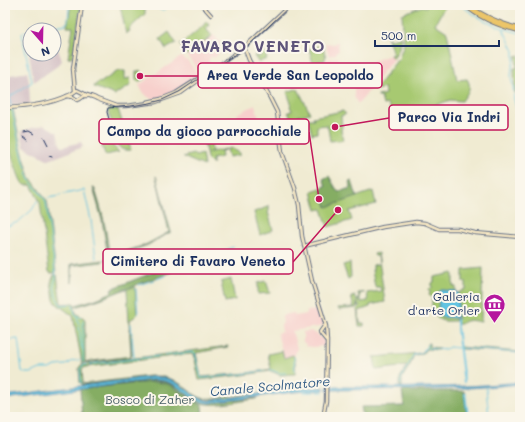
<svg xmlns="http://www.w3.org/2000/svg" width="525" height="422" viewBox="0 0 525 422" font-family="Mali,sans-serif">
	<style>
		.built { fill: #f7d0cc }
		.industrial { fill: #d2bec3 }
		.green { fill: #a7c971; stroke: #617c68 }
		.forest { fill: #85ad63; stroke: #506e60 }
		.water { fill: #63c3e1; stroke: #3f79a0 }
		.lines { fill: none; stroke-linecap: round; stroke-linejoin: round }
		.stream { stroke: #63c3e1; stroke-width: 1 }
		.canal { stroke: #63c3e1; stroke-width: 2 }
		.secondary-casing { stroke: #667187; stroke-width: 4.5 }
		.primary-casing { stroke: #667187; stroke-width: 5 }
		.secondary { stroke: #f7e8c3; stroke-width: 2.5 }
		.primary { stroke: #ecc569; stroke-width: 3 }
		.tram { stroke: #1b2f5e; stroke-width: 1 }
		.labels { text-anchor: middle; stroke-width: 4; stroke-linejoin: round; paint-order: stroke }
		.poi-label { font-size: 12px; fill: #1b2f5e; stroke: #fbf7ec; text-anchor: end }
		.park-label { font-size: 12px; fill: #455d64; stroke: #fbf7ec }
		.water-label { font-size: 13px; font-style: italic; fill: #315b85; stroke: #fbf7ec }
		.district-label { font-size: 16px; font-weight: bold; letter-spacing: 1px; fill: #5e547a; stroke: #fbf7ec }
		.leader { fill: none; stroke: #c2185b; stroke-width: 1.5 }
		.callout-dot { fill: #c2185b; stroke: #fbf7ec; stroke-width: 1.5 }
		.callout { fill: #fbf7ec; stroke: #c2185b; stroke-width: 1.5 }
		.callout-label { font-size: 13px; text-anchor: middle; font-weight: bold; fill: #1b2f5e }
	</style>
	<rect width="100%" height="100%" fill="#fbf7ec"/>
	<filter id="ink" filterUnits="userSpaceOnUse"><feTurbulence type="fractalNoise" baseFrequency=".025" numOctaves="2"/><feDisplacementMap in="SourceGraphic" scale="8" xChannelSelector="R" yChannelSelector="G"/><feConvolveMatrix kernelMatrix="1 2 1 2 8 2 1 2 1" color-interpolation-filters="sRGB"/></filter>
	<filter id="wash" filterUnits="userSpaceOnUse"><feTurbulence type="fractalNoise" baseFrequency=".012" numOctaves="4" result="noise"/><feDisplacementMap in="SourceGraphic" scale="16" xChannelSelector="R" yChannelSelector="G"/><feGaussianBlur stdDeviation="0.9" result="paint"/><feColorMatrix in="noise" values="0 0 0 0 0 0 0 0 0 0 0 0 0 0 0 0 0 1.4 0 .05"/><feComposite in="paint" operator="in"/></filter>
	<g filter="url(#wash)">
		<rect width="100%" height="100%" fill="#f0ebd2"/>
		<g class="built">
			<polygon points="214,35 224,48 219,52 220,53 214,58 212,56 208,60 210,62 205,66 204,65 197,69 187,55"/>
			<polygon points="336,42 338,42 339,51 336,51 336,54 329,56 325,43 335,44"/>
			<polygon points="390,55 393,59 384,71 381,71 382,73 365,96 359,103 357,103 354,96 354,68"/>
			<polygon points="181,57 188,61 198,75 198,76 188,84 187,84 170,94 156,99 152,99 148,97 142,91 139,85"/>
			<polygon points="338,57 340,72 333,77 318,81 313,63"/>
			<polygon points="255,105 261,124 255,126 255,125 246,128 245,127 241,129 237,114"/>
			<polygon points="318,310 324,326 292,331 297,348 295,355 284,358 277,333 282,332 281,325 283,323 282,316 284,316 284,315 294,313 295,316 307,314 307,311"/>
			<polygon points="312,331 312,332 317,334 323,339 324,340 325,346 312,347 305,346 306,344 303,342 303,332"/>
		</g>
		<g class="industrial">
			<polygon points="56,43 62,61 56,67 34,82 29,54 54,54 54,44"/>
			<polygon points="27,72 29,82 30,104 5,106 5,76"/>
			<polygon points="44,125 57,132 60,144 62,147 81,142 83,147 49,160 24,147 21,131"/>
		</g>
		<g class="green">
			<polygon points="71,5 81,5 73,56 68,58 73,27 67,27"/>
			<polygon points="120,5 145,5 145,14 129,29 130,31 126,34"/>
			<path d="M426,5H444L445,6L435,24L447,32L457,80L467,79C473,89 467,93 462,101L450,100L431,107V111L393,122L388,104L383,105L381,97H378V96L385,94L384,88L376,90V88L398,59H399L400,58L399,57L404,44L402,14L422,6L426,7Z"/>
			<polygon points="206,21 209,25 206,29 212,36 187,55 180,45 204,25"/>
			<polygon points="169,32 176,43 166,49 160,39"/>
			<polygon points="387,35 389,40 401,36 399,48 393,59 390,55 393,54"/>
			<polygon points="322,45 326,57 325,58 325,60 313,63 309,49 311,48 311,49"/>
			<polygon points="263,49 267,59 261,61 259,63 254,56 257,55 258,57 261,56 260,53"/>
			<polygon points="520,55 520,93 515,93 514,68 517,68 516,56"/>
			<polygon points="140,70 142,74 144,74 145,78 138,82 136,79 136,72"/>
			<polygon points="118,71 125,71 125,79 130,78 131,85 119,93 117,92 115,95 94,87 95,85 99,82 100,83"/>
			<polygon points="296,89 298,89 310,113 291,118 288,112 292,111 290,106 291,103 287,92"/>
			<path d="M110,108H115V110L118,109L131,150C116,152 116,141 114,131C113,124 110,118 108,112Z"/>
			<path d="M13,109L21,147L30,177L47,201L56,273H50L49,272L40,203L38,198L31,185C28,185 25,186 23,184C18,179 6,136 5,128C5,122 7,118 5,112H8V110Z"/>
			<polygon points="343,111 346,114 341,116 342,128 341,129 343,140 330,141 328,128 327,128 327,125 317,126 317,133 312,134 308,119 314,119 313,117"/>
			<polygon points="210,137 212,151 206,153 204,142 201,139"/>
			<polygon points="110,138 109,141 111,139 113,146 119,152 106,155 105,154 100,141"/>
			<polygon points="231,148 240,153 240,155 229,157 227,149"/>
			<polygon points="226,149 226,150 221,151 222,157 212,159 213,165 207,159 206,153"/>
			<polygon points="193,154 196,156 202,154 204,166 183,157"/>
			<polygon points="321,188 327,207 373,191 376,204 349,211 352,220 328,227 322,209 317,210 312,191"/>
			<polygon points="269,205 269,211 268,212 273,230 260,235 254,212 268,207 268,206"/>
			<polygon points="378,253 385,302 370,305 370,307 359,311 360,323 364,323 364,326 359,326 357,309 359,308 359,305 357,307 359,297 358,293 364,292 364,293 360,293 360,302 368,301 367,293 381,291 380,287 375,287 372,270 373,270 373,265 379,264 378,256 375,256 374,254"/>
			<polygon points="350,263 351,277 348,279 343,265"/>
			<path d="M483,268L481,322C474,321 467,318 461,324H457L458,293L466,289V282H463V270Z"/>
			<path d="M453,273V286L456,287V291H441L442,317L456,318V321C444,321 439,323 432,311V298L429,295L430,292L429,289L432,288V283L434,282V277Z"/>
			<polygon points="54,275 57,275 61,303 62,304 74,303 76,313 84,318 85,320 85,362 131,356 127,289 135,286 137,314 136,316 130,320 132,354 131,357 128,358 82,363 73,316 57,304 54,300 51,282"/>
			<polygon points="231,279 235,300 225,302 221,282"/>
			<polygon points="266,281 270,293 258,294 258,283"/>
			<polygon points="355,296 354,298 357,299 357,303 356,308 339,310 338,308 354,307 351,297"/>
			<polygon points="429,343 429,347 439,348 439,350 426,349 422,354 414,355 410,365 402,378 402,387 400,387 400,378 407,366 376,370 374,357 421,353 426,348 427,344"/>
			<path d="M228,346V347L196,353L201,377L247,373L271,369L268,354L282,351L284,358L293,355C296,360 296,369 295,374L280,375L271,371L243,375L199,380L194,354H190L86,367L82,369L83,383H80L79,368L81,365Z"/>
			<polygon points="460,347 520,352 520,353 461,349 460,349"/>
			<path d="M149,376C160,376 170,377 179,383C188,389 195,397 206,399C214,400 223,397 230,396L231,397L251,394V395C237,397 212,403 199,398C183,392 174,378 156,377L82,385V384Z"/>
			<path d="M150,380L165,381L178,387L189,396L209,403L258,398L256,399C240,401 212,408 197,402C181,395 177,382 156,381L80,389Z"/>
		</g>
		<g class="forest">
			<polygon points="156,176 171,232 148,245 105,260 105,259 110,257 147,244 169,232"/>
			<polygon points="329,176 338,192 351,188 349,182 352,181 357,197 327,207 321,188 326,186 323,179"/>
			<path d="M93,187H94C102,209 107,232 109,255L108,256L102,220Z"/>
			<polygon points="103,260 103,261 102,262 78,265 72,265 72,283 71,282 71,264 72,264 79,263"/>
			<path d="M179,262L181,266L170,273L138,284C134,288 128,288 123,290C107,297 91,302 75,307V305L96,299L112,292L111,289Z"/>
			<polygon points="153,382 165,383 172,386 193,401 202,405 203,417 82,417 80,389"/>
			<polygon points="402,391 464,391 467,417 363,417 361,407 404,406"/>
		</g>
		<g class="water">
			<polygon points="443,290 456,291 456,293 458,293 458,313 456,313 456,318 442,317 438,315 439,292 441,290"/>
			<path d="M150,377C159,377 167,378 175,382C189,389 192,398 209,401L294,389L324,387V390L294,392L209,403C193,401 190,395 178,387C169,381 160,379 150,380L5,399V396Z"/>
			<path d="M520,382V384C456,391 391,389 327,390V387C391,387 456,389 520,382Z"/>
		</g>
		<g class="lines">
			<g class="stream">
				<path d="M154,5C157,8 161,12 165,9"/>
				<path d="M461,5C479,20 497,27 520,33"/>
				<polyline points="504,29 504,31 514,51 514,60 512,67 511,77 513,86 514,99 520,123"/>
				<polyline points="35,30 66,24 68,21 69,5"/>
				<polyline points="11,106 10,98 11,96 32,82 22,34 23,32 30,31"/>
				<polyline points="12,109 21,151 28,175 31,182 44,198 46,202 56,277 54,284 56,297 61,305 71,304 73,305 75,314 81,318 83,320 83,362"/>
				<polyline points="5,110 8,110"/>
				<polyline points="60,195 84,190 91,220 96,258"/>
				<polyline points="48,198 59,196"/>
				<polyline points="5,227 18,222 32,210 37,201"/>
				<polyline points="228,249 233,247"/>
				<polyline points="217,253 226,250"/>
				<polyline points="201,258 215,254"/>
				<polyline points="139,285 166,276"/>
				<polyline points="136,289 138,314"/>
				<path d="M77,316C77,320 79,322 79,326C81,334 79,342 83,350"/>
				<polyline points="131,324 132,334"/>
				<polyline points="132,336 134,357"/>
				<polyline points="5,341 17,339 18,339 22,371 25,373 31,373 40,369 49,369 56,366 66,365 73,361 79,360"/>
				<polyline points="427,348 445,350 449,347 458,348"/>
				<polyline points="461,348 520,353"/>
				<polyline points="294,357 295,371"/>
				<polyline points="84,365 193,352 195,353 201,378 242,374 271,370 279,373 286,373"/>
				<polyline points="81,383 80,369 84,365"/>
				<polyline points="401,385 401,380 402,376 409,364 413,355 416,354 422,353 428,344"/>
				<polyline points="486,388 489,417"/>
				<polyline points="304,392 314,392"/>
				<polyline points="317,392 323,392"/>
			</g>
			<g class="canal">
				<polyline points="457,326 457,320"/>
				<polyline points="457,328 464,382"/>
				<polyline points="465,394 468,417"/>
			</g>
		</g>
	</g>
	<g filter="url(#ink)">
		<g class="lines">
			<defs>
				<g id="secondary">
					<polyline points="202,5 211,15"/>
					<polyline points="244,47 249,60 270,98 277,112 282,152 295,188 299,205 302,236 312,281 326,326 327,341 326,401 323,417"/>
					<polyline points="75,91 73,69 82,5"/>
					<polyline points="67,96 73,97 77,100 80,99 84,96 88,96"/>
					<polyline points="147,102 161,99 176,93 207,73"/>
					<path d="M5,108C25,107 48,105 67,96C71,95 74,92 77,90C79,91 81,92 83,93C87,96 93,96 97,99L116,106H126L156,102L181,93L247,45L290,5"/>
					<polyline points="304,246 383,227 416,222 425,223 439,229 458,229 475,233 520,237"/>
					<polyline points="325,325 320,332 321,334 326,340"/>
				</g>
				<g id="primary">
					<path d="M465,5C481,19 500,26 520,31"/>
					<path d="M468,5C484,17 501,24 520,29"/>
				</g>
			</defs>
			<use href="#secondary" class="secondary-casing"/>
			<use href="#primary" class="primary-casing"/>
			<use href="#secondary" class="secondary"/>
			<use href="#primary" class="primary"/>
			<g class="tram">
				<polyline points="24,132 29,131 34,134"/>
				<polyline points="23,136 28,140"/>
				<polyline points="44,137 48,145"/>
				<polyline points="104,139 111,136 113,133 107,112 108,108 131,106 150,103 162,100 179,92 249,45 291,5"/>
				<polyline points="49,156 52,157"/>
			</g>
		</g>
	</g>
	<defs>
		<symbol id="museum-pin" viewBox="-11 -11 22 30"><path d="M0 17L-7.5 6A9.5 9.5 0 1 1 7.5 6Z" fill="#b5179e" stroke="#fbf7ec"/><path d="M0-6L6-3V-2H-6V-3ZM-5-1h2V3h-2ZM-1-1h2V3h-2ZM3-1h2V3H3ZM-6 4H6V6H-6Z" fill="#fff"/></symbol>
	</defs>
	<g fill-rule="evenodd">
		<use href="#museum-pin" x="482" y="292" width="25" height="34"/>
	</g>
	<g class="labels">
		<g class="poi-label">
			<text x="480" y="301">Galleria<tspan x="480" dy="14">d'arte Orler</tspan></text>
		</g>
		<g class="park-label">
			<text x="150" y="404">Bosco di Zaher</text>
		</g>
		<g class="water-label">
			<text transform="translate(270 386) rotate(-5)" y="5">Canale Scolmatore</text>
		</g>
		<g class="district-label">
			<text x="253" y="52">FAVARO VENETO</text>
		</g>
	</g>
	<path class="leader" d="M140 76L198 76M335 127L389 118M319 199L309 132M338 210L293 262"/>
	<g class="callout-dot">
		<circle cx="140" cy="76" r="4"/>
		<circle cx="335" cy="127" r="4"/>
		<circle cx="319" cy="199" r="4"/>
		<circle cx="338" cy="210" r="4"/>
	</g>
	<g class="callout">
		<rect x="198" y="63" width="184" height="25" rx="4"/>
		<rect x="389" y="105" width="119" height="25" rx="4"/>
		<rect x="99" y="119" width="210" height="25" rx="4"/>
		<rect x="103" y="249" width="190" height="25" rx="4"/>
	</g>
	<g class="callout-label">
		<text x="290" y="80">Area Verde San Leopoldo</text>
		<text x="449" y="122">Parco Via Indri</text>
		<text x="204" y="136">Campo da gioco parrocchiale</text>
		<text x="198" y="266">Cimitero di Favaro Veneto</text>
	</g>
	<rect width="525" height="422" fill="none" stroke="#fbf7ec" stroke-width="20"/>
	<g transform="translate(42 42) rotate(160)"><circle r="19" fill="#fbf7ec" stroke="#a1a7b3"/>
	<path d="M0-3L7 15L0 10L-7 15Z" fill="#b5179e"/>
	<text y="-6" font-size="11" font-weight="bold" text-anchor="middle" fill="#1b2f5e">N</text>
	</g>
	<path d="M375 40v6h124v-6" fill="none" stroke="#1b2f5e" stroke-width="2"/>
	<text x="381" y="40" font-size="12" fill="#1b2f5e" stroke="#fbf7ec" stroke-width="3" paint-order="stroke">500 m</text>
</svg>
